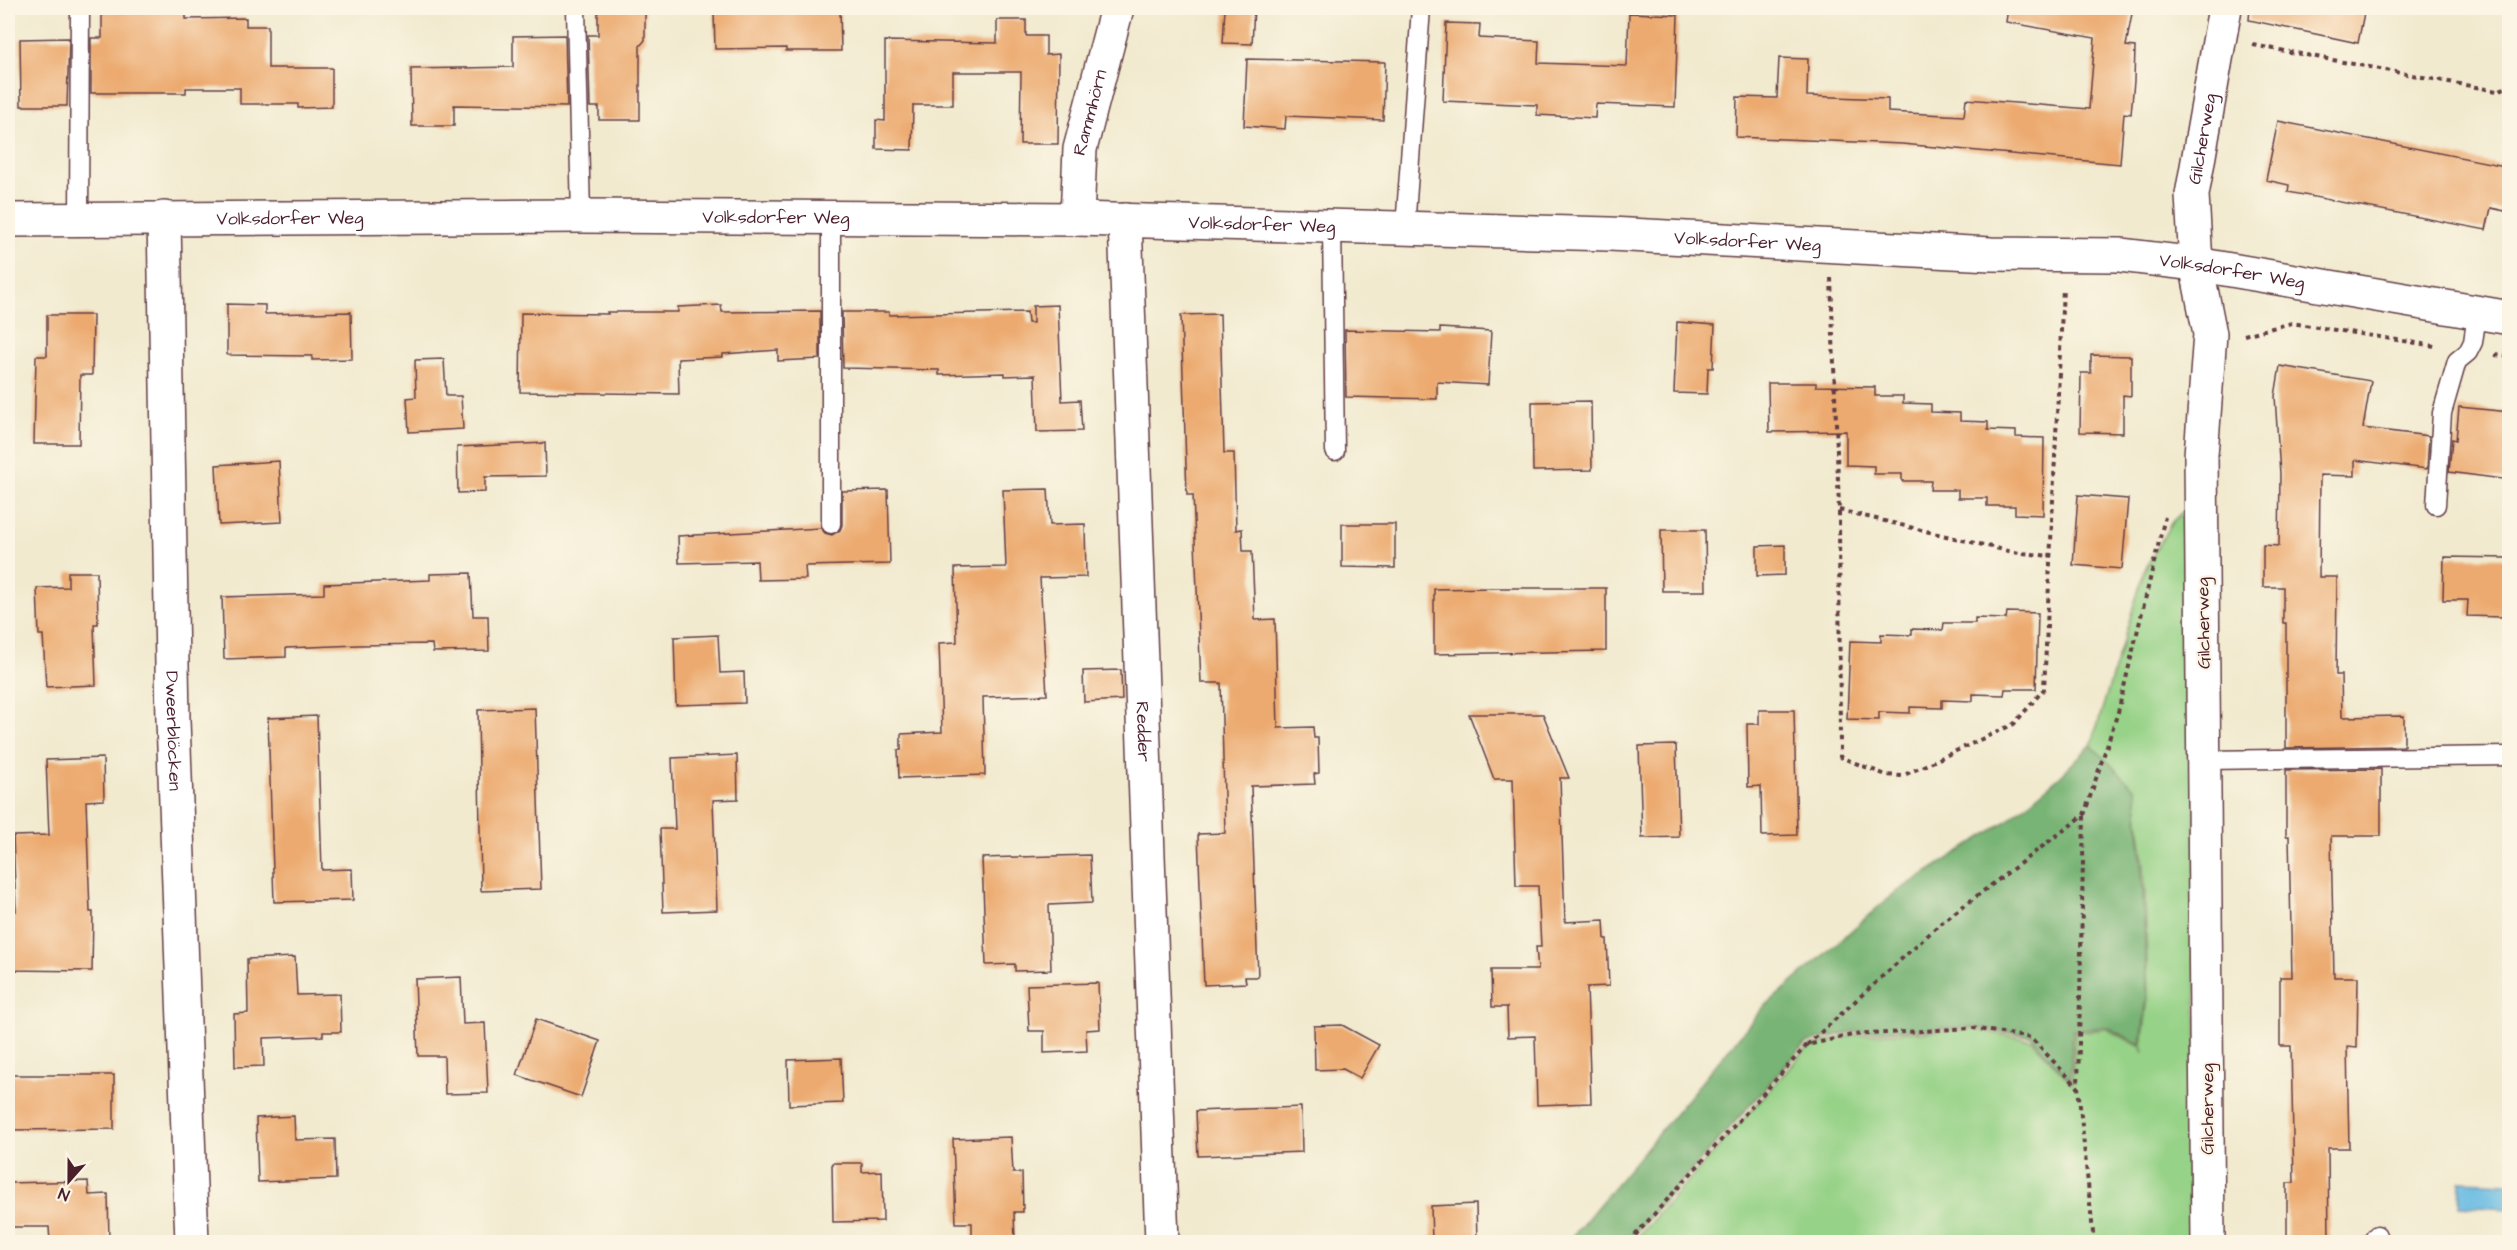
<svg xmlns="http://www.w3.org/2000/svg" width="2517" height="1250" viewBox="0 0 2517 1250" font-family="'Architects Daughter',sans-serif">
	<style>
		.green { fill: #96d287; stroke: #707859; stroke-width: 1.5 }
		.forest { fill: #78b474; stroke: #616a50; stroke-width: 1.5 }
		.water { fill: #65bae2; stroke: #586c86; stroke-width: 1.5 }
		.building { fill: #ecaa6f }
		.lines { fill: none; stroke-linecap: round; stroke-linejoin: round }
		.lane-casing { stroke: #633d44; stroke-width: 21 }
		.street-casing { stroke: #633d44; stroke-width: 36 }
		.secondary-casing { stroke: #633d44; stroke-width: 36 }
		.path { stroke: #633d44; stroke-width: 4; stroke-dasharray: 4.5 4.5; stroke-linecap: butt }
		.lane { stroke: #fff; stroke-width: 18 }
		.street { stroke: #fff; stroke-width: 33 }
		.secondary { stroke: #fff; stroke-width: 33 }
		.labels { text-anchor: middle; stroke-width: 4.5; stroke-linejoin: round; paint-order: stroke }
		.street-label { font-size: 18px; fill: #4a1f2b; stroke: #fcf5e5 }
	</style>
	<rect width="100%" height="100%" fill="#fcf5e5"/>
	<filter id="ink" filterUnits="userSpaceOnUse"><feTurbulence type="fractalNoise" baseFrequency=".0167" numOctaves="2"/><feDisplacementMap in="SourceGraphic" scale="12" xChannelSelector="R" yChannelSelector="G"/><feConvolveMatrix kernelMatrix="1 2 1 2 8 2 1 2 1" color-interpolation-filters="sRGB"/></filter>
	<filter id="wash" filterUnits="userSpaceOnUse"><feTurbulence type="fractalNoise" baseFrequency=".008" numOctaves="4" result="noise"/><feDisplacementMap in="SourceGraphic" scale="24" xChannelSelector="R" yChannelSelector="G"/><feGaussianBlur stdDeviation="1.35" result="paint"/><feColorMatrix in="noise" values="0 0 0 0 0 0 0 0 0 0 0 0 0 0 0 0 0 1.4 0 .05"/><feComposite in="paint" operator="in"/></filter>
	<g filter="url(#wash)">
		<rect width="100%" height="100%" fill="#f1eacf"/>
		<polygon class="green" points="2193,502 2198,1242 1776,1242 1758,1238 1751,1242 1633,1242 1808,1047 1852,1035 1973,1029 2032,1040 2072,1084 2075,1032 2107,1029 2141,1047 2144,1053 2142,1046 2148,998 2144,867 2136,791 2091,746 2145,569 2172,522"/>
		<polygon class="forest" points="2091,745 2136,790 2142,866 2147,997 2141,1045 2107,1027 2073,1030 2070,1080 2031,1036 1973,1027 1851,1032 1806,1043 1627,1242 1568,1242 1763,1008 1892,895 2007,821 2060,776"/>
		<polygon class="water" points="2460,1181 2509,1183 2509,1209 2459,1206"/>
		<g id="blocks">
			<g class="building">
				<polygon points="102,8 186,8 186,19 246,18 246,26 268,26 268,68 332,68 332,107 298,108 298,104 240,104 240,88 186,88 186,93 91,93 91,38 102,38"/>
				<polygon points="598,8 645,8 645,40 640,46 640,120 599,120 599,107 590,107 588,35 598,35"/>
				<polygon points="786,8 840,8 841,51 786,51 786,48 715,49 714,12 786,12"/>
				<polygon points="1225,8 1254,8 1252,44 1223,43"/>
				<polygon points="2008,8 2133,8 2126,46 2135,47 2134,81 2131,114 2124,113 2120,164 1902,144 1736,137 1737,97 1777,98 1779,58 1808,59 1807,96 1888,99 1888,112 1964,116 1966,99 2089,109 2095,38 2006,22"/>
				<polygon points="2250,8 2365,8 2358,43 2249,20"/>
				<polygon points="1629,13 1678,15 1675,107 1596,104 1595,118 1537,115 1537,105 1443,101 1446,23 1480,24 1479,38 1539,41 1538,63 1627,66"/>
				<polygon points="997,20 1026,20 1026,36 1046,36 1046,55 1059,54 1058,144 1020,144 1021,72 953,72 953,105 913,105 912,150 876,149 876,120 885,121 885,41 997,43"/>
				<polygon points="565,35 567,107 454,105 454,126 412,126 411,69 513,67 513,36"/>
				<polygon points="69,38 67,106 21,106 20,39"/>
				<polygon points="1247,59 1385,62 1383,120 1286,116 1285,129 1244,126"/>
				<polygon points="2278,121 2510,167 2510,206 2506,206 2505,211 2491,208 2486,230 2288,192 2289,185 2266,180"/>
				<polygon points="227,304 265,305 265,314 351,312 352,359 312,360 312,356 227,355"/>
				<polygon points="721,305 722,312 820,311 820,359 778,361 778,350 723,354 723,357 678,359 679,394 520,392 521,313 608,314 607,312 678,312 678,307"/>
				<polygon points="1058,305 1062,401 1080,400 1082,431 1037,432 1035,375 1005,376 1005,373 939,375 939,370 843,368 842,312 889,312 889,315 1027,312 1028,323 1033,323 1033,306"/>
				<polygon points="1220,314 1224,453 1234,453 1236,530 1242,529 1243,551 1252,551 1255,620 1275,619 1278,728 1313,727 1314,738 1318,738 1319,773 1314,774 1315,784 1251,786 1258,977 1245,977 1246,983 1204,985 1198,834 1225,833 1221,683 1201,683 1193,495 1187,495 1181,315"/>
				<polygon points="47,315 93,315 92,375 80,375 79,444 34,444 36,356 47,356"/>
				<polygon points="1677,322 1715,325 1713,368 1708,368 1707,394 1674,393"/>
				<polygon points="1440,328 1491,331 1488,385 1437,382 1437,399 1346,397 1345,330 1440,332"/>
				<polygon points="2091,355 2131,356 2131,396 2123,395 2123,433 2080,432 2081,373 2091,373"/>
				<polygon points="444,359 446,396 461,396 463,429 409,432 407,398 416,397 415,360"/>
				<polygon points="2280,366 2371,381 2363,428 2429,436 2427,469 2355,460 2355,476 2320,475 2319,577 2337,577 2336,675 2341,675 2342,717 2404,716 2404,746 2286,748 2286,623 2283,623 2283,587 2263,587 2263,545 2279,546 2280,474 2275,396"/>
				<polygon points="1768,383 1816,383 1816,386 1875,387 1875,396 1903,396 1903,403 1931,404 1931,412 1960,413 1960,421 1988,422 1988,430 2016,431 2016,437 2044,438 2043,515 2015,514 2015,506 1987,506 1987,498 1958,498 1958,490 1930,490 1931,481 1902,481 1902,474 1874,474 1874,466 1846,465 1846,431 1769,432"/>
				<polygon points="1591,401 1592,470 1533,471 1532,402"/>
				<polygon points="2459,407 2510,412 2510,480 2449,472 2452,439 2456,440"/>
				<polygon points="545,443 546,476 485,477 485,492 458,493 457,447"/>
				<polygon points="279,461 282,522 219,525 216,465"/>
				<polygon points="1048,489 1050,525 1085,524 1086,577 1040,578 1047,695 983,697 985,775 899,778 898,750 901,750 901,734 942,732 939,643 957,642 955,568 1006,567 1003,490"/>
				<polygon points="888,490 890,564 805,566 806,579 758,580 757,561 679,563 678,536 821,528 825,533 832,535 840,530 842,525 842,491"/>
				<polygon points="2078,495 2128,499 2122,569 2073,565"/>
				<polygon points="1342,524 1395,524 1395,568 1342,567"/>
				<polygon points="1661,530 1705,530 1706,591 1662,591"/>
				<polygon points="1785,545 1785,575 1757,576 1757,546"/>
				<polygon points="2444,557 2510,558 2510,601 2504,601 2504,617 2467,616 2468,600 2443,600"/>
				<polygon points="68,572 97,572 98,624 94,624 96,685 46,687 43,635 39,635 37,588 68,587"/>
				<polygon points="471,573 473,616 488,616 489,651 433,652 432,644 358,645 286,648 286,657 224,659 222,597 324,594 324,584 430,580 430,574"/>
				<polygon points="1496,588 1606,588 1606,651 1434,654 1434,589"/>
				<polygon points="2007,612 2038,613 2036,689 2005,689 2004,695 1973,694 1973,701 1942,700 1942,708 1910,707 1910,713 1879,712 1879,720 1847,719 1850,641 1881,642 1881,634 1912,635 1912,629 1943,630 1944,623 1975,623 1975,618 2006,619"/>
				<polygon points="718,635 720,673 744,672 745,703 676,705 674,637"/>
				<polygon points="1121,670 1122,700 1084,702 1083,671"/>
				<polygon points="535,708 541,889 481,891 478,710"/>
				<polygon points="1759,710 1794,710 1797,835 1762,836 1761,786 1748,787 1747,724 1759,724"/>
				<polygon points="1469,714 1543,714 1569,778 1560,778 1565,922 1604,920 1605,939 1607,939 1609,986 1587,987 1591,1103 1537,1105 1535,1036 1508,1037 1507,1007 1492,1007 1491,970 1538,970 1536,947 1541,947 1538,886 1516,886 1513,779 1494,779"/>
				<polygon points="317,716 322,870 352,869 353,900 274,902 268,718"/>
				<polygon points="1676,745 1679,837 1642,838 1639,746"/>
				<polygon points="737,755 738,799 713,800 717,910 663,912 660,829 675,829 672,758"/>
				<polygon points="103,758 104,800 86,801 90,912 93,912 92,971 8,970 8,911 16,911 13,836 49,835 46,760"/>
				<polygon points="2381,769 2381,836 2331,836 2334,977 2358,977 2357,1047 2347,1046 2349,1148 2328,1148 2329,1242 2287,1242 2287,1183 2294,1183 2291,1046 2280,1046 2280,977 2292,977 2289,836 2286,836 2286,770"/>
				<polygon points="1090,855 1092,903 1049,905 1051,970 1015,971 1015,964 986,965 982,858"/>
				<polygon points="295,957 297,995 340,994 341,1032 323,1032 323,1036 263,1038 264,1066 235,1067 234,1014 248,1013 247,959"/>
				<polygon points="461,977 463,1024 485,1023 488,1093 445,1094 444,1056 418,1056 415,979"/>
				<polygon points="1098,983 1100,1029 1086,1030 1087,1051 1044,1053 1044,1031 1029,1031 1027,985"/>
				<polygon points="536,1019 600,1041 581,1097 517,1075"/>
				<polygon points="1342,1025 1379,1045 1360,1078 1343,1069 1315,1070 1314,1026"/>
				<polygon points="841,1058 843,1103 789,1105 788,1060"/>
				<polygon points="8,1075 114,1075 114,1129 8,1130"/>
				<polygon points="1301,1107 1302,1152 1198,1156 1196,1111"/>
				<polygon points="294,1116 295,1140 335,1139 336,1179 258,1182 256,1118"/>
				<polygon points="1011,1137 1013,1173 1022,1173 1023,1212 1014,1212 1015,1242 972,1242 972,1223 956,1223 953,1139"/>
				<polygon points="832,1163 862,1163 862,1172 882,1171 883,1221 833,1222"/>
				<polygon points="88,1181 89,1195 108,1194 109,1240 50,1242 49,1227 8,1227 8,1183"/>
				<polygon points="1476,1204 1477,1242 1432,1242 1431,1206"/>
			</g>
		</g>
	</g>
	<g filter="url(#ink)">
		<use href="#blocks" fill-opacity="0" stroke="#633d44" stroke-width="1.5"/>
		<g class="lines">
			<defs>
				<g id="lane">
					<polyline points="576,8 581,216"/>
					<polyline points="79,219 80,8"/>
					<polyline points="1332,226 1335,451"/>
					<polyline points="1405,228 1421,8"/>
					<polyline points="2436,505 2442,413 2457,361 2468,352 2473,342 2477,314"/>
					<polyline points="831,524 831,218"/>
					<polyline points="2205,760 2510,756"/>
					<polyline points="2372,1242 2377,1235"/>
				</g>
				<g id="street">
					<path id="s1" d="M164,218L173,720L192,1242"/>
					<path id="s2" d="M1077,219L1080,149L1117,8"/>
					<path id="s3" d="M1125,220L1162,1242"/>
					<path id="s4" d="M2208,1242L2201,455L2210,334L2196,264L2192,195L2225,8"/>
				</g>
				<g id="secondary">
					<path id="s5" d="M8,220L581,216L1077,219L1610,234L1991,254L2120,255L2196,264L2510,318"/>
				</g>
			</defs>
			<use href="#lane" class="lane-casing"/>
			<use href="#street" class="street-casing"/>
			<use href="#secondary" class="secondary-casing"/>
			<g class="path">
				<polyline points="2253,45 2497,91 2510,86"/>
				<polyline points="1831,278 1839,510 1840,757 1886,775 1902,776 2014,724 2044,689 2063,288"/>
				<polyline points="2244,335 2292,323 2435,346"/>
				<polyline points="2495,355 2510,357"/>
				<polyline points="1839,510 2012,552 2051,556"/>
				<polyline points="2084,816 2078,1087 2094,1242"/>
				<polyline points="1807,1045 1941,923 2084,815 2118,712 2165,517"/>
				<polyline points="1629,1242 1807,1045 1852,1035 1973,1028 2031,1038 2078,1087"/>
			</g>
			<use href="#lane" class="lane"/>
			<use href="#street" class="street"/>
			<use href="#secondary" class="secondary"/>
		</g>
	</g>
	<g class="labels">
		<g class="street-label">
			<text dy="6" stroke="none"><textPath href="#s2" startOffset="108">Rammhörn</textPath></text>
			<text dy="6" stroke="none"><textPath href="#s4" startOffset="1106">Gilcherweg</textPath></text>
			<text dy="6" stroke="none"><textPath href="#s5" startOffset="282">Volksdorfer Weg</textPath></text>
			<text dy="6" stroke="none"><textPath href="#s5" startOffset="768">Volksdorfer Weg</textPath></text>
			<text dy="6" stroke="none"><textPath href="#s5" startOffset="1254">Volksdorfer Weg</textPath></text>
			<text dy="6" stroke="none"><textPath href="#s5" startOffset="1740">Volksdorfer Weg</textPath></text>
			<text dy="6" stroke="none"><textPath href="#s5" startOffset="2226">Volksdorfer Weg</textPath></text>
			<text transform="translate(2203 623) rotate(-91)" y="6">Gilcherweg</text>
			<text dy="6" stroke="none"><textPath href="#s1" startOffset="513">Dweerblöcken</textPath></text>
			<text dy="6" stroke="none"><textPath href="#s3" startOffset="512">Redder</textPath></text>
			<text transform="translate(2207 1109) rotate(-90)" y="6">Gilcherweg</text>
		</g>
	</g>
	<rect width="2517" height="1250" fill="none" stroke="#fcf5e5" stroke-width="30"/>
	<g transform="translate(69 1181) rotate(201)" stroke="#fcf5e5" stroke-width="4.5" paint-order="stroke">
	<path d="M0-4.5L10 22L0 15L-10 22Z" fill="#4a1f2b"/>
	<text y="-9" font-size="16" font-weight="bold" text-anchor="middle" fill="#4a1f2b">N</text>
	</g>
</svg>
